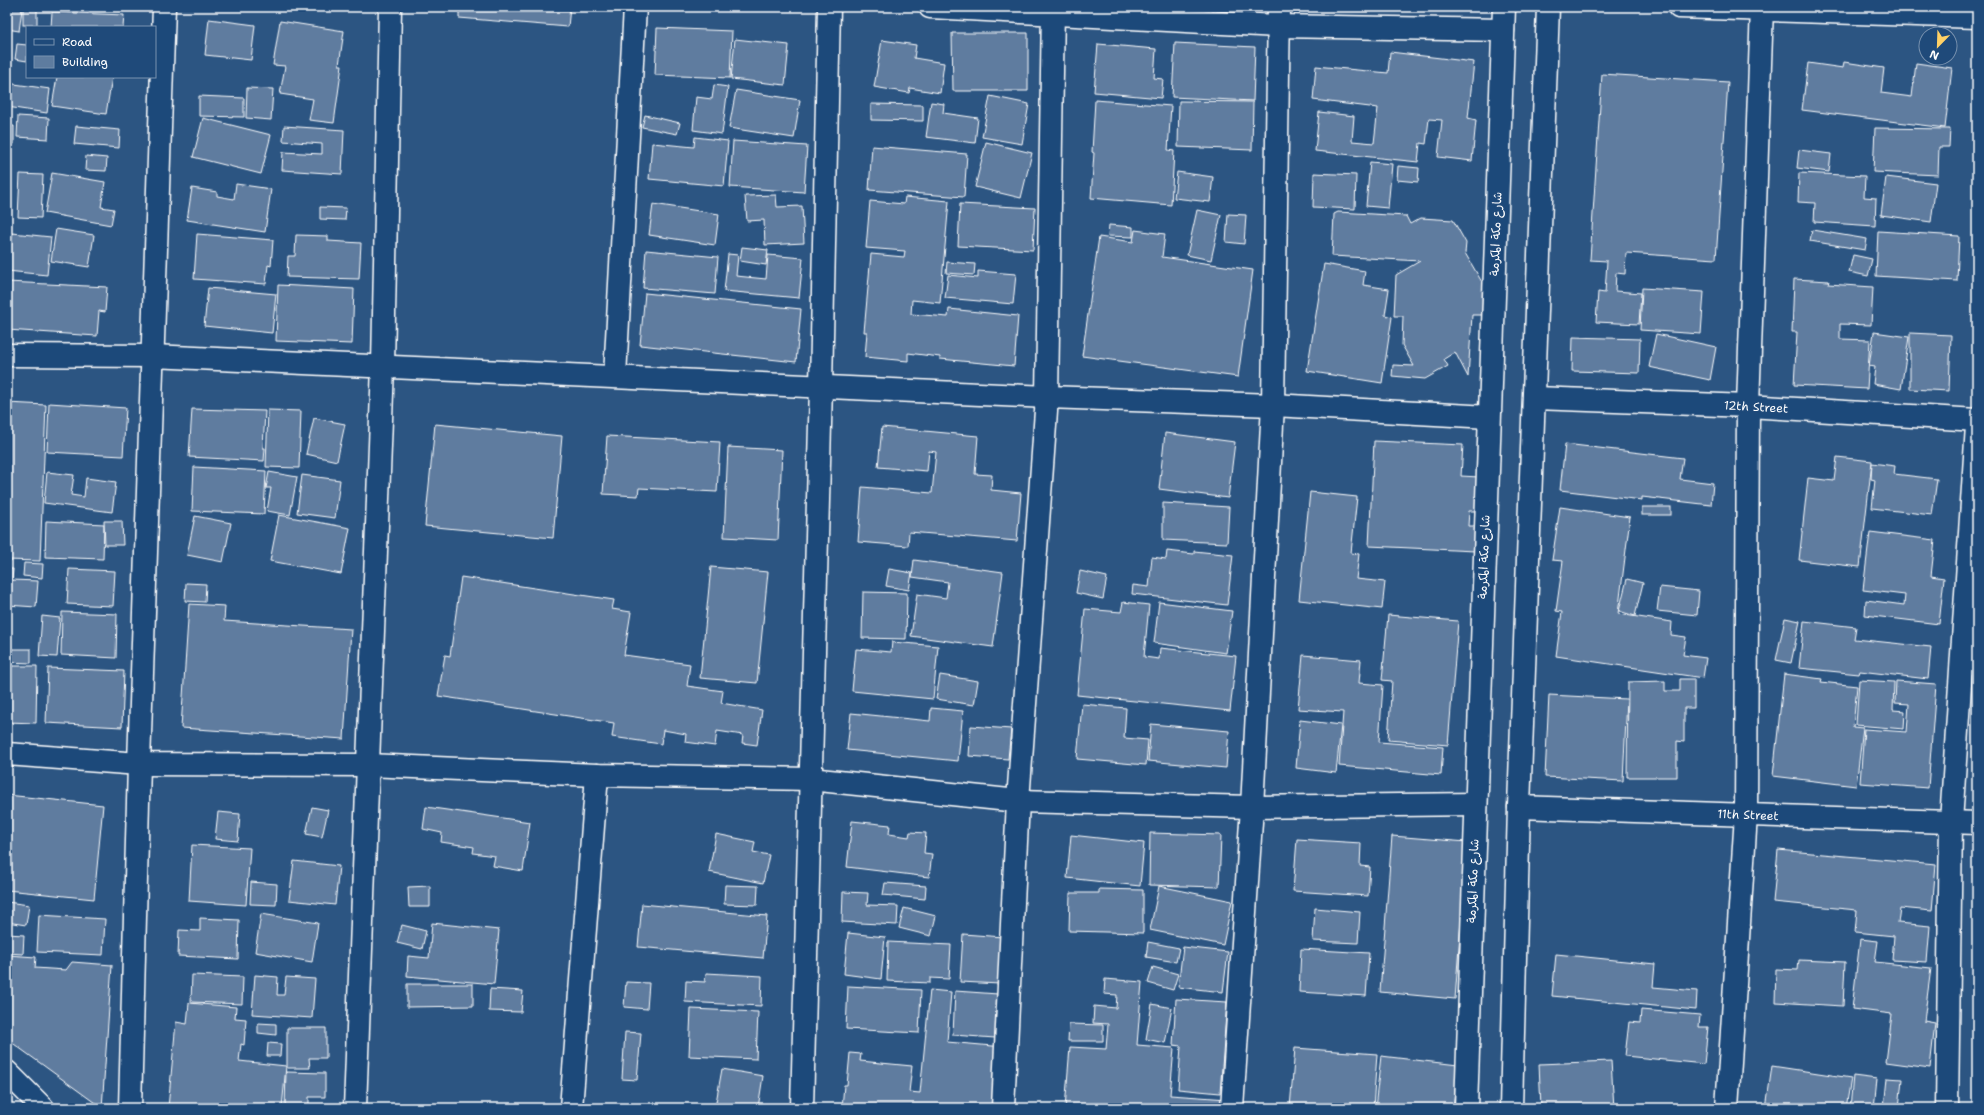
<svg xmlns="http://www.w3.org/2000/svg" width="1984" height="1115" viewBox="0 0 1984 1115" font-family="'Shantell Sans','Playpen Sans Arabic',sans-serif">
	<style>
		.building { fill: #5e7c9f; stroke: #fff }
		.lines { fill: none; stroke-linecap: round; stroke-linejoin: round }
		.minor-casing { stroke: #fff; stroke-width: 25 }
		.tertiary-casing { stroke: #fff; stroke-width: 25 }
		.secondary-casing { stroke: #fff; stroke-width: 25 }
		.minor { stroke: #1f4a7a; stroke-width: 22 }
		.tertiary { stroke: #1f4a7a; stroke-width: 22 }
		.secondary { stroke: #1f4a7a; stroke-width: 22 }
		.labels { text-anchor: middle; stroke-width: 4; stroke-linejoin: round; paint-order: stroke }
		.street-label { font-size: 12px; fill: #fff; stroke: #1f4a7a }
	</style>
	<rect width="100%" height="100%" fill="#2c5582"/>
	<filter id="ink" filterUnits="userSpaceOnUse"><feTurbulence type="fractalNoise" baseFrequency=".025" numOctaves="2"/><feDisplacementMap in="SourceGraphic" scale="8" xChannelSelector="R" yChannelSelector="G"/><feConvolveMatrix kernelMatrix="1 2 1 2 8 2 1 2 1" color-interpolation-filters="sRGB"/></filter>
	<g filter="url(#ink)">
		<g class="building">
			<polygon points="7,7 22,9 19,31 7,29"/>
			<polygon points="459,7 570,7 568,27 459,18"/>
			<rect x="23" y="9" width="14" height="16"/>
			<polygon points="52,12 124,15 123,27 51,27"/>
			<polygon points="209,19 255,25 251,60 205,55"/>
			<polygon points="280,21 344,31 339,65 342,65 334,123 309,120 313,99 280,94 285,66 273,65"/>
			<polygon points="657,28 732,31 730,78 655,75"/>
			<polygon points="952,33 1028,33 1028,91 953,91"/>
			<polygon points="735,39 789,45 785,85 731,79"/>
			<polygon points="882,40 916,45 914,58 944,63 940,93 910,88 909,93 874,87"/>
			<polygon points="1175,43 1255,47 1253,101 1172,97"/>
			<polygon points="17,44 27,45 27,61 15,59"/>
			<polygon points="1098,44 1156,49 1154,78 1163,79 1161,98 1094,92"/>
			<polygon points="1390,52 1474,62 1468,118 1476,120 1472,161 1438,157 1442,120 1429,119 1426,144 1420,143 1418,162 1315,151 1319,112 1354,116 1352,141 1374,143 1378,108 1313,100 1316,66 1388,73"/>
			<polygon points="1844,62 1884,68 1881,93 1912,97 1916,63 1952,68 1945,128 1802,110 1808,63 1843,68"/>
			<polygon points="1602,74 1728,82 1716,259 1626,253 1625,274 1616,273 1615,291 1641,293 1639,324 1596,322 1598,292 1605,293 1607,261 1590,260"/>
			<polygon points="57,77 112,77 106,114 52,106"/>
			<polygon points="7,83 50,89 47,113 7,107"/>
			<polygon points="714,85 728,87 722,134 693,130 696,97 712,99"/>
			<polygon points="247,88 273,89 271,120 246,118"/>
			<polygon points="736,90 800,100 794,138 729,128"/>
			<polygon points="199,96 244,98 244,117 199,116"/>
			<polygon points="990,96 1029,104 1022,144 982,137"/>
			<polygon points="1095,100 1171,106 1168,150 1174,151 1171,205 1091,198 1094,153 1092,152"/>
			<polygon points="1179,101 1253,102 1252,150 1178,147"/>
			<polygon points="931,102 944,104 943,113 978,118 975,143 926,137"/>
			<polygon points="871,104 923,105 923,121 871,120"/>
			<polygon points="645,115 680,123 677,134 642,127"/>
			<polygon points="18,116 49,118 48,139 17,137"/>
			<polygon points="203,118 271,135 261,174 193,157"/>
			<polygon points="7,126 14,126 14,144 7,145"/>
			<polygon points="76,126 120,130 119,148 74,144"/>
			<polygon points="284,126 344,130 342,174 282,170 283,152 322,154 322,144 283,141"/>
			<polygon points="1875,128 1950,129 1949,147 1939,147 1938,175 1873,172"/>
			<polygon points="695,137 728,141 724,186 649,179 652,143 694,147"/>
			<polygon points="733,141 807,146 804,192 730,187"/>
			<polygon points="986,142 1032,153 1021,198 975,187"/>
			<polygon points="872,146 967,154 964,197 869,190"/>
			<polygon points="1799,150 1831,154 1829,172 1797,168"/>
			<polygon points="86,156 107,158 106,171 85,170"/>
			<polygon points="1370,162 1392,164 1388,208 1366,206"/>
			<polygon points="1398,166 1419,168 1418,182 1397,180"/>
			<polygon points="1177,172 1213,177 1210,202 1174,198"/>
			<polygon points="52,173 105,182 101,207 114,209 111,225 45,213"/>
			<polygon points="1314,173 1356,175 1355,209 1313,207"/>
			<polygon points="1799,173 1865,176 1864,197 1876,198 1875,226 1814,222 1815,203 1798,202"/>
			<polygon points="20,174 43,175 41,218 18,217"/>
			<polygon points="1886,177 1936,183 1931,222 1881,215"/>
			<polygon points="236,184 271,189 265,232 187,220 192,188 217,192 217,196 234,199"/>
			<polygon points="776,195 777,207 802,206 804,243 765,245 764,220 747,221 745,196"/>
			<polygon points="905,197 949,201 940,303 912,300 911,314 948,317 949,309 1018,316 1014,366 940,359 940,357 908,353 908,361 865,357 867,332 864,332 871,254 904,257 905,251 866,248 870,201 904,204"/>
			<polygon points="653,204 719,214 715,245 649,235"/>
			<polygon points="960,204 1035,208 1033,250 958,246"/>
			<polygon points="320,207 346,208 345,220 320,219"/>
			<polygon points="1197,210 1221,215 1211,260 1187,255"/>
			<polygon points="1338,212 1406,216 1410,224 1421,218 1453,220 1466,243 1465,253 1486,289 1485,315 1472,315 1468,377 1455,352 1444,359 1448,366 1425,379 1392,376 1393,365 1414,366 1402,345 1403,316 1394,316 1396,275 1420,261 1332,256 1334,214"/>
			<polygon points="1228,214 1246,215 1244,244 1226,242"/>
			<polygon points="1109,225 1133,227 1133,237 1108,236"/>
			<polygon points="56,229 94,235 89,267 51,261"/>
			<polygon points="1135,230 1165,234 1162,257 1253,270 1238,377 1082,356 1099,237 1133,242"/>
			<polygon points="1812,230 1867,239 1865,250 1810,241"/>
			<polygon points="1878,231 1959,236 1957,281 1876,276"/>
			<polygon points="12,233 51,237 47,275 7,271 7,244 11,245"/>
			<polygon points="197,234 273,240 271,266 268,265 266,284 194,279"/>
			<polygon points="296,235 328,236 328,241 361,243 359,279 287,277 288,256 295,256"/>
			<polygon points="742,247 768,250 766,265 740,261"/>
			<polygon points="646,250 718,257 715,294 643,288"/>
			<polygon points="728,254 738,255 736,276 766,279 768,255 803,258 799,298 724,291"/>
			<polygon points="1853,255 1872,259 1868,276 1849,272"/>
			<polygon points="947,262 975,264 974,275 946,273"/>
			<polygon points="1324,264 1365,271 1363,285 1389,289 1385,315 1392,317 1382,383 1307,371"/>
			<polygon points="978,271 1016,274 1013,304 945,298 948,275 978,278"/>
			<polygon points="1794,279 1829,281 1828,284 1873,287 1871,325 1840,324 1840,339 1870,340 1867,389 1794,385 1797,332 1792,332"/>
			<polygon points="7,282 107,287 105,312 99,311 97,336 7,330"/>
			<polygon points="278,285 354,289 352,344 276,341"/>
			<polygon points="208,288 276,294 272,333 204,326"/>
			<polygon points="1642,288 1704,292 1701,334 1640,330"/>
			<polygon points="645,293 801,309 796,362 640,345"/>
			<polygon points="1874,332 1909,337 1901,389 1873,384 1875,367 1869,366"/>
			<polygon points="1910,333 1951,335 1949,391 1910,389"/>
			<polygon points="1656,334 1716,347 1710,380 1649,367"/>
			<polygon points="1573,337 1640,339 1639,373 1572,371"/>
			<polygon points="7,403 46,405 40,561 7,560"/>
			<polygon points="49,403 126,408 123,456 47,452"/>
			<polygon points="192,409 265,411 263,448 265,448 264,461 189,457"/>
			<polygon points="268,410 301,411 299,468 266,467"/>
			<polygon points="314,418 345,424 337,461 306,454"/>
			<polygon points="435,424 562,436 553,538 425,526"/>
			<polygon points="882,427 978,436 975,474 992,475 991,490 1021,493 1017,541 909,532 908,546 858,542 862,487 932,493 936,452 929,451 927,471 878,467"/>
			<polygon points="1165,433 1235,442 1228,498 1159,489"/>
			<polygon points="607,436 720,442 717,492 639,488 638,496 603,494"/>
			<polygon points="1374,441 1463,445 1461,476 1479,477 1477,511 1469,511 1468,526 1476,526 1475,551 1369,546"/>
			<polygon points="1565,444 1683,458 1680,479 1713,483 1711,505 1642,497 1642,500 1560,490"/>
			<polygon points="728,447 782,450 778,540 724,537"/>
			<polygon points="1837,457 1872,461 1860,567 1799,560 1808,478 1834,481"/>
			<polygon points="1872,463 1895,466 1894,474 1937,479 1932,515 1872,508 1875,480 1871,479"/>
			<polygon points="194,467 266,471 264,514 192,511"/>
			<polygon points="47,472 74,475 71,495 84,497 86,478 116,482 112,512 44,503"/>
			<polygon points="269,472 297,477 290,515 267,511 271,488 266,488"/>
			<polygon points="302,475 340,480 335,518 297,513"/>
			<polygon points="1310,492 1357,497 1351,553 1359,554 1356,579 1385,582 1382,609 1299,600"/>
			<polygon points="1163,503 1229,507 1227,543 1163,540"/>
			<polygon points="1560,507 1630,517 1618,614 1672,622 1671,635 1686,637 1683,655 1706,658 1703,678 1556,656 1562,612 1556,611 1563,561 1552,560"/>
			<rect x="1642" y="507" width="29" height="8"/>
			<polygon points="279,515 350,528 341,574 270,561"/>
			<polygon points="195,516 231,523 223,562 187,555"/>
			<polygon points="46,521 104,524 103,559 45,557"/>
			<polygon points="104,521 122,521 123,545 105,545"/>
			<polygon points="1870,532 1935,540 1931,576 1944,578 1939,624 1865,615 1866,600 1904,605 1905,595 1863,590"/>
			<polygon points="1167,551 1194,554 1194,551 1233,555 1227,605 1132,594 1133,585 1149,587 1152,557 1166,559"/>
			<polygon points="914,560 1003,572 993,647 911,636 917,594 946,598 948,582 912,577"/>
			<polygon points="24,563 43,564 42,578 23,576"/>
			<polygon points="711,567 768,572 757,683 700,678"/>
			<polygon points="7,569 13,569 12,580 38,581 36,607 7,605"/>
			<polygon points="69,569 115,571 113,606 67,604"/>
			<polygon points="889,569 912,573 909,590 886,586"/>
			<polygon points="1080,571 1107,577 1103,599 1076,593"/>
			<polygon points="461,577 614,600 612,609 631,612 624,655 690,664 687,686 723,691 721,703 762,710 757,745 742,743 743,735 717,731 715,746 685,742 686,734 663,730 661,744 612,737 614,723 438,696 445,655 450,656"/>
			<polygon points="1627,579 1643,583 1635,616 1619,611"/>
			<polygon points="186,583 206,584 205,602 185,601"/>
			<polygon points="1660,587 1699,591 1697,615 1657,611"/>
			<polygon points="863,592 907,593 906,639 862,638"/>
			<polygon points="1123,602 1149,605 1144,657 1159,659 1160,648 1236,656 1230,711 1077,695 1085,609 1121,612"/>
			<polygon points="1159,602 1232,611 1226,653 1154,643"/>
			<polygon points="189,604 225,606 224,621 351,629 344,739 181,728"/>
			<polygon points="62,612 117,614 116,658 61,655"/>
			<polygon points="1388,615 1458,621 1448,745 1388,740 1392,681 1382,680"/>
			<polygon points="42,616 60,618 57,657 39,656"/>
			<polygon points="1785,618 1800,621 1791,663 1776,660"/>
			<polygon points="1804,621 1856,627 1854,639 1931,647 1928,679 1860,671 1859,674 1799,668"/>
			<polygon points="892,642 938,646 933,699 852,691 856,649 891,652"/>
			<polygon points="7,649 31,649 31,663 7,662"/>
			<polygon points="1303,655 1361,660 1359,683 1383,685 1379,742 1443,747 1441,775 1339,766 1343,712 1298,709"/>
			<polygon points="7,666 37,666 36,723 7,722"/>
			<polygon points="48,668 124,671 122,727 46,723"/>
			<polygon points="1784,674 1822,679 1821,682 1857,686 1853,727 1863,728 1856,786 1773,776"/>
			<polygon points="940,675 978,681 974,705 936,699"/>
			<polygon points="1680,679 1694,679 1694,708 1684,708 1684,742 1677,741 1677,777 1627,777 1628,682 1665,681 1665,691 1680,691"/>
			<polygon points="1859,680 1894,682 1893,710 1905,711 1904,729 1856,725"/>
			<polygon points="1896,681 1936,684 1928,788 1860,783 1864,729 1907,732 1909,704 1895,703"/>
			<polygon points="1549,695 1627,699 1623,781 1545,777"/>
			<polygon points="1082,704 1126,708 1124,738 1148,740 1146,765 1077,759"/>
			<polygon points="931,708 963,711 958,761 847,750 851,713 930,721"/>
			<polygon points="1300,720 1341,725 1336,773 1296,768"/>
			<polygon points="1151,724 1229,731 1226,768 1148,761"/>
			<polygon points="971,726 1011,729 1008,759 969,756"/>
			<polygon points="7,795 103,805 94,899 7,890"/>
			<polygon points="312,807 328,810 322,837 306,834"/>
			<polygon points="426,807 530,822 523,871 493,866 495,856 473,853 474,847 441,842 442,833 423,829"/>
			<polygon points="218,812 240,814 238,841 215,839"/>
			<polygon points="852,821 890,825 889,834 909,837 910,832 926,833 924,853 932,854 929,877 847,867"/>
			<polygon points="1150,833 1221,835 1219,887 1149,885"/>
			<polygon points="716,834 755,842 753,852 769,855 763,883 709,872"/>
			<polygon points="1071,835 1144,843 1140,886 1067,878"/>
			<polygon points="1392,836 1467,842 1455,999 1380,992"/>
			<polygon points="1297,839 1361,843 1360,866 1370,867 1368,896 1293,891"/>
			<polygon points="192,845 250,848 246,905 189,901"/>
			<polygon points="1778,850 1936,864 1932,911 1900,908 1898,923 1930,926 1927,962 1892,960 1894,936 1855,932 1857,910 1773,902"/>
			<polygon points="294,861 339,866 335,905 289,900"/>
			<polygon points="251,882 277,884 276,905 250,904"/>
			<polygon points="885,883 926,886 925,899 883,895"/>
			<polygon points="725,885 758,886 757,905 724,904"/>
			<polygon points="430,886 430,907 409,907 408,887"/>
			<polygon points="1159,886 1232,901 1223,945 1150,930"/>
			<polygon points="1099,889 1143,890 1143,933 1069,931 1070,893 1099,893"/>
			<polygon points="843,892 868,893 867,905 898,906 897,925 842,922"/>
			<polygon points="7,902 29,905 26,925 7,922"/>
			<polygon points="642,904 767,916 763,958 638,947"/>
			<polygon points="904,908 936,916 931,936 899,928"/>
			<polygon points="1315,908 1360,912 1358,943 1313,941"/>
			<polygon points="261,914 318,923 312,962 255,952"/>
			<polygon points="39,915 105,919 103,955 37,952"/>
			<polygon points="200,918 239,920 238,959 178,956 179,930 200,931"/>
			<polygon points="432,923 499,930 494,984 407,976 408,956 429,958"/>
			<polygon points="402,925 426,931 422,949 397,943"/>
			<polygon points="848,933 885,937 881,979 844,974"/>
			<polygon points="7,934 24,935 23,954 7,953"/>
			<polygon points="963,934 1003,937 1000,984 960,982"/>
			<polygon points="1860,939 1878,941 1875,962 1931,968 1924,1021 1935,1023 1930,1068 1886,1062 1892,1014 1852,1009"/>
			<polygon points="888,942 951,945 949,979 930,978 930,983 887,981"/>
			<polygon points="1148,942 1179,948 1176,962 1146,957"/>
			<polygon points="1183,947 1228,952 1223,992 1178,987"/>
			<polygon points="1301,949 1369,953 1366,996 1299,992"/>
			<polygon points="1556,954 1655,964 1653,987 1697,991 1696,1010 1552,996"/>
			<polygon points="7,955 36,957 35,968 66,970 72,962 112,965 102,1108 7,1039"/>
			<polygon points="1799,960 1845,962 1843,1006 1775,1002 1776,969 1798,970"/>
			<polygon points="1153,967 1178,974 1173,990 1148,983"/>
			<polygon points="706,973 762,976 761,1006 685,1002 686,981 705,982"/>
			<polygon points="192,975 243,977 242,1004 191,1002"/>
			<polygon points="255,975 278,977 277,995 284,995 286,977 315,979 312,1018 252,1014"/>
			<polygon points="1105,979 1142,982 1137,1045 1174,1048 1170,1095 1228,1099 1228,1108 1065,1108 1070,1047 1106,1049 1108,1024 1093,1023 1094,1006 1116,1008 1117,995 1104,994"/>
			<polygon points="626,982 649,983 647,1009 624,1007"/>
			<polygon points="407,984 473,984 473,1006 407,1007"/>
			<polygon points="848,986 921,990 919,1033 846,1029"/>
			<polygon points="490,989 523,991 521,1012 489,1011"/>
			<polygon points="930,990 951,992 947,1042 1004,1047 998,1108 842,1108 844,1085 847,1085 850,1053 861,1054 860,1061 912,1066 909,1092 920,1093"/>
			<polygon points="955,991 998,994 995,1038 953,1035"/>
			<polygon points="1176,999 1227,1002 1220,1093 1178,1089 1181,1046 1173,1045"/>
			<polygon points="189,1003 236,1007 235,1018 246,1019 244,1045 241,1044 239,1061 286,1066 282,1108 168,1108 176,1022 187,1024"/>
			<polygon points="1152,1004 1172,1008 1165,1043 1146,1039"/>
			<polygon points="691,1009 758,1012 756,1059 689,1056"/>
			<polygon points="1641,1010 1700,1015 1699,1027 1708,1027 1704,1064 1625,1056 1629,1022 1640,1023"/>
			<polygon points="258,1023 276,1024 276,1035 258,1033"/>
			<polygon points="1069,1024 1103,1025 1103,1041 1068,1041"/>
			<polygon points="287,1028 326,1028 326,1058 309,1058 310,1068 287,1068"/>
			<polygon points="625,1032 641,1033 637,1080 622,1079"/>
			<polygon points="268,1043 281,1044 280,1056 267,1056"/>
			<polygon points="1295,1048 1377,1054 1373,1108 1290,1108"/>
			<polygon points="1381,1056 1458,1065 1453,1108 1375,1108"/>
			<polygon points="1611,1061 1614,1108 1541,1108 1539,1064"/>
			<polygon points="1772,1066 1851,1078 1846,1108 1766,1108"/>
			<polygon points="722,1069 763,1076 758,1108 715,1108"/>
			<polygon points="286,1072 325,1073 325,1097 309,1097 309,1108 285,1108"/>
			<polygon points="1853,1076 1877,1079 1874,1108 1850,1108"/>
			<polygon points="1887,1078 1902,1079 1899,1108 1884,1108"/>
		</g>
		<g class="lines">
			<defs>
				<g id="minor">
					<polyline points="930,7 1278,26 1503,30"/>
					<polyline points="1679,7 1977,17"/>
					<polyline points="7,355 152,356 1047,397 1273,405 1489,417"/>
					<polyline points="615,376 635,7"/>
					<polyline points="1535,398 1748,406 1977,420"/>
					<polyline points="7,754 139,764 368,765 597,775 810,779 1018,801 1252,807 1475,804"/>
					<polyline points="1519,807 1977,823"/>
					<polyline points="130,1108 139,764 164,7"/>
					<polyline points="355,1108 383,366 390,7"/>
					<polyline points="571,1108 597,775"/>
					<polyline points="802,1108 821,386 829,7"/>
					<polyline points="1003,1108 1018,801 1047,397 1053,7"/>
					<polyline points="1232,1108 1252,807 1273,405 1279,7"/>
					<polyline points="1727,1108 1746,815 1748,406 1762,7"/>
					<polyline points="1947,1108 1951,822 1977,426"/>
				</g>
				<polyline id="tertiary" points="7,1072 43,1108"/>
				<g id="secondary">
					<polyline points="1466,1108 1504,7"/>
					<polyline points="1511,1108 1519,807 1548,7"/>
				</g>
			</defs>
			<use href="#minor" class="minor-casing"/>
			<use href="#tertiary" class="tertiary-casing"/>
			<use href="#secondary" class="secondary-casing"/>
			<use href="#minor" class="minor"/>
			<use href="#tertiary" class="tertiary"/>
			<use href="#secondary" class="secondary"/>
		</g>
	</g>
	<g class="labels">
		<g class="street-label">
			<text transform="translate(1496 234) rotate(-88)" y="4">شارع مكة المكرمة</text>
			<text transform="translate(1756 407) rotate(3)" y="4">12th Street</text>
			<text transform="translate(1484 557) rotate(-88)" y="4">شارع مكة المكرمة</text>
			<text transform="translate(1748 815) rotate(2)" y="4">11th Street</text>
			<text transform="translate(1473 881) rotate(-88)" y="4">شارع مكة المكرمة</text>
		</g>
	</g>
	<rect width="1984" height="1115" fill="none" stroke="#1f4a7a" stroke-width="24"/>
	<rect x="12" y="12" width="1960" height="1091" fill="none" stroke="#fff" stroke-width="1.5" filter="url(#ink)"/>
	<rect x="26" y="26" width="130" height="52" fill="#1f4a7a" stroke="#7992af"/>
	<rect x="34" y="39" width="20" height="6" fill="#1f4a7a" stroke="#7992af"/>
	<text x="62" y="46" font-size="12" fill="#ffffff">Road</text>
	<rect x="34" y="56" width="20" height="12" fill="#5e7c9f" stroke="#7992af"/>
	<text x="62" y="66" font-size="12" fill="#ffffff">Building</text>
	<g transform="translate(1938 46) rotate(203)"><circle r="19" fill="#1f4a7a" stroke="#7992af"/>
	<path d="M0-3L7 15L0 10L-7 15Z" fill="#ffd166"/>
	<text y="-6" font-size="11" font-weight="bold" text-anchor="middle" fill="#ffffff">N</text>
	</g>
</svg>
